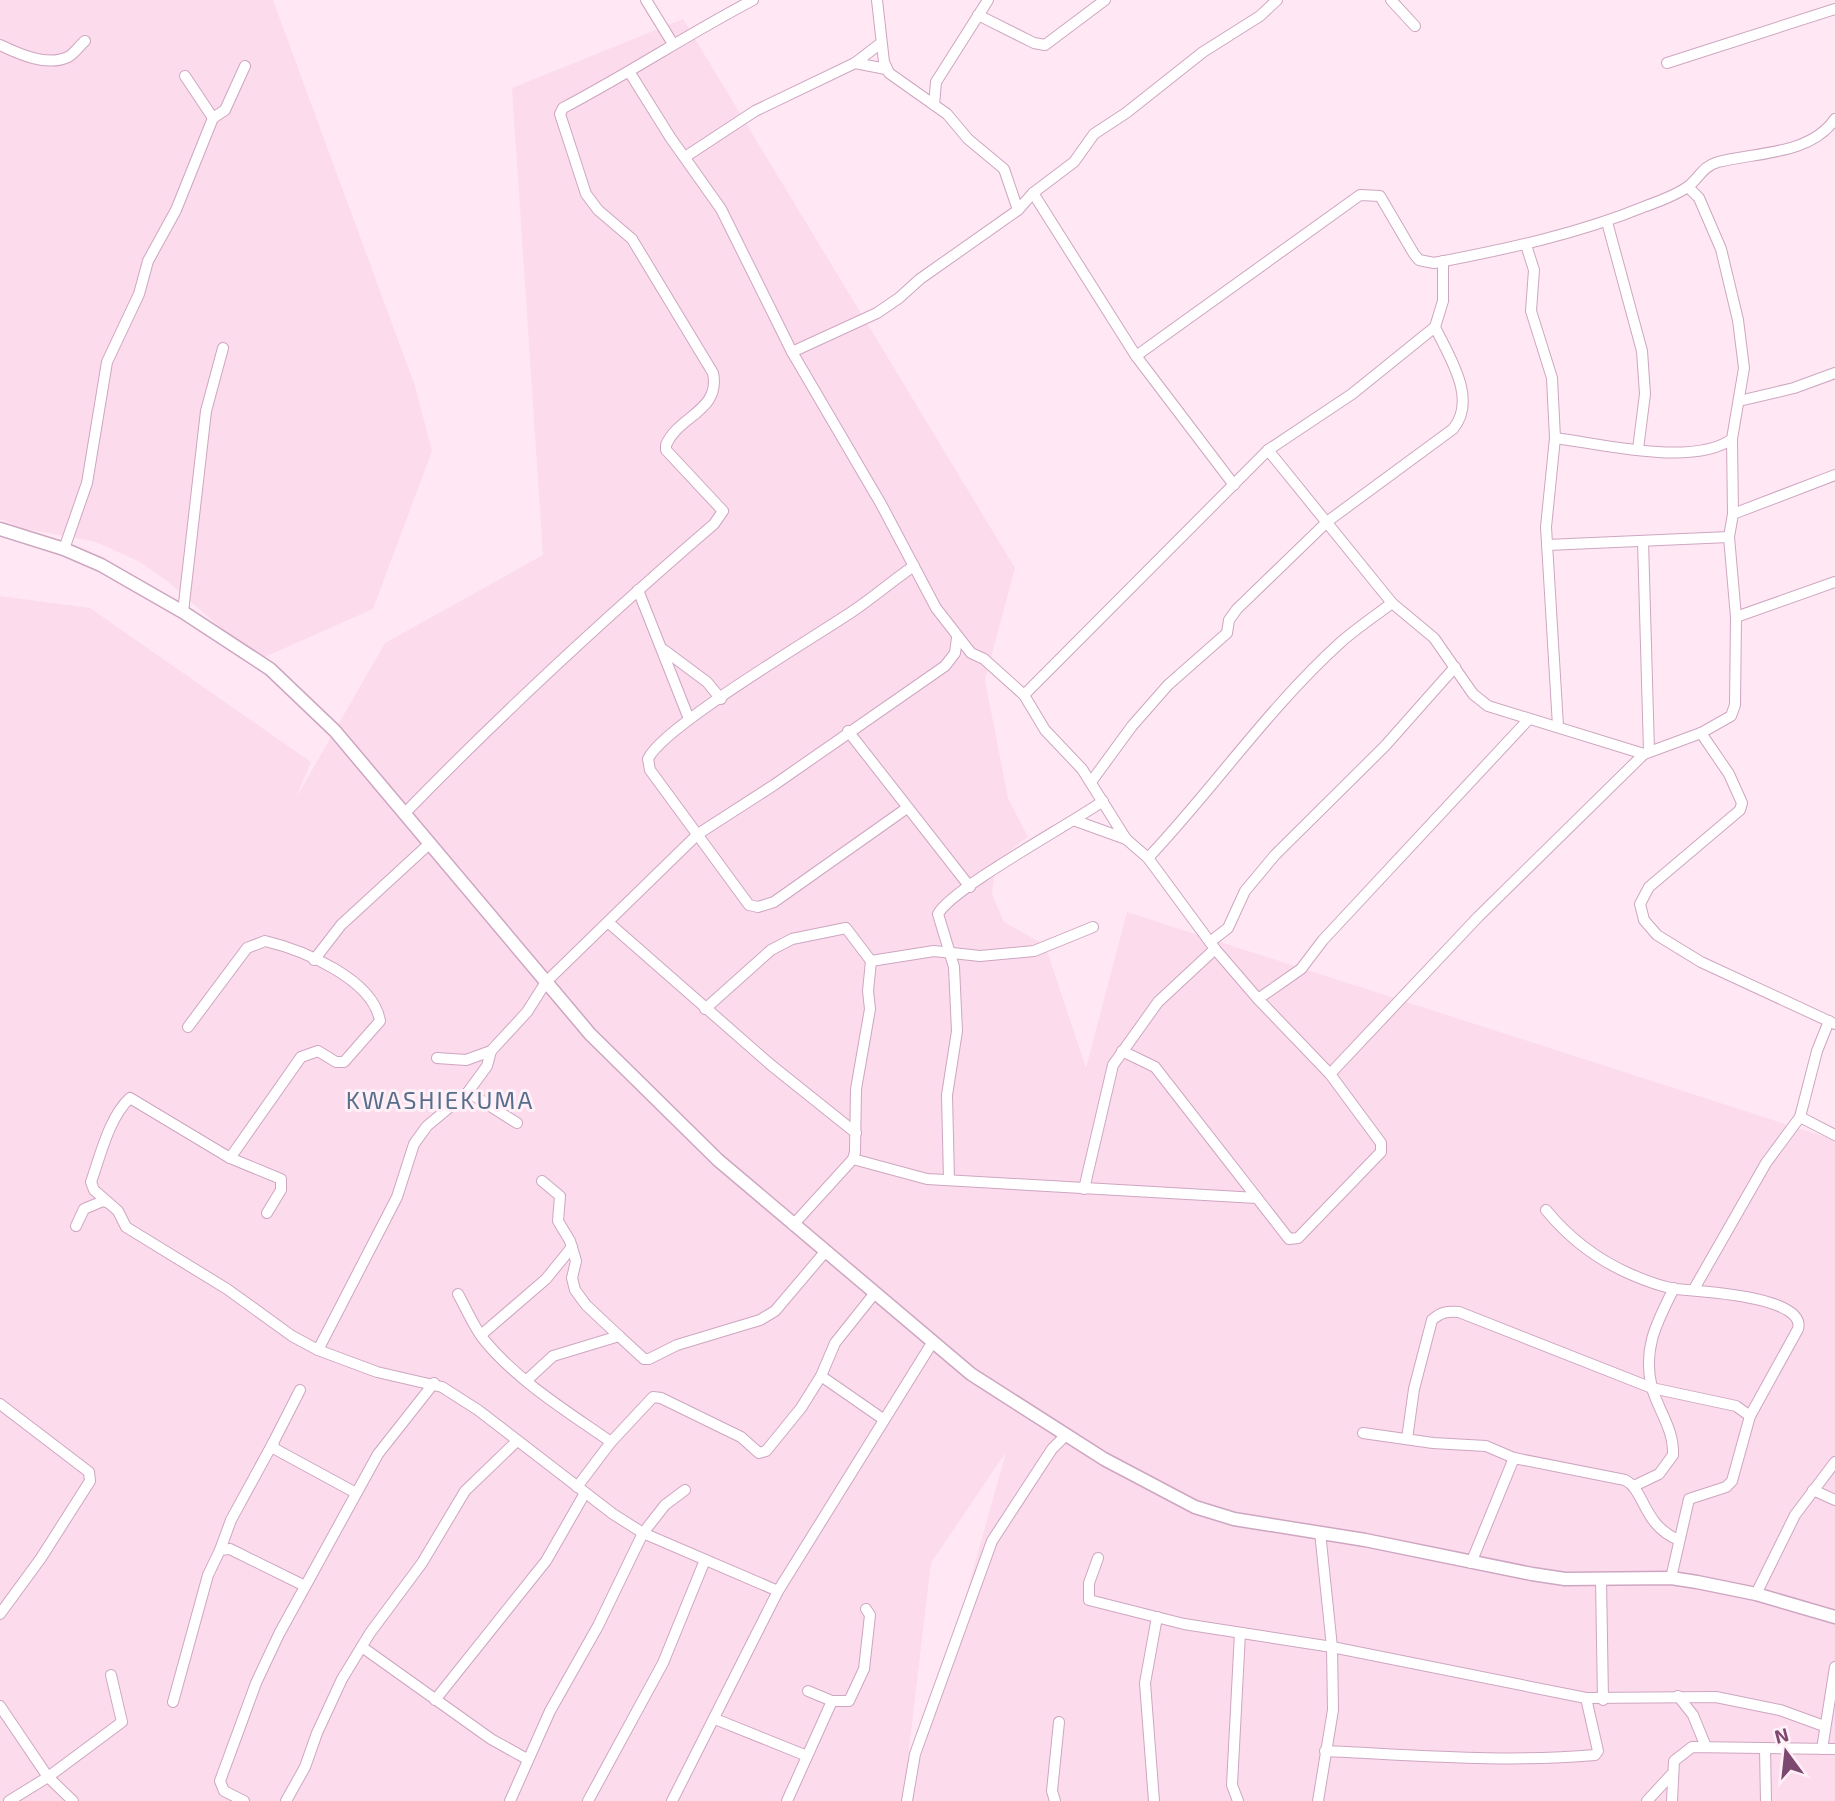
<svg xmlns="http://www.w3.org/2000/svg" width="1835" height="1801" viewBox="0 0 1835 1801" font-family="'Exo 2',sans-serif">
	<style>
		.residential { fill: #fcdbed; fill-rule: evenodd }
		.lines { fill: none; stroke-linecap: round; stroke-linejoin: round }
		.minor-casing { stroke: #cea6c1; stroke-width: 12 }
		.tertiary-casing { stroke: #cea6c1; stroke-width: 15 }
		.minor { stroke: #fff; stroke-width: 10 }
		.tertiary { stroke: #fff; stroke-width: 12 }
		.labels { text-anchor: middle; stroke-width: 6; stroke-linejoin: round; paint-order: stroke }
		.quarter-label { font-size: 24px; letter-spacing: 2px; fill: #576e8b; stroke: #fff0f8 }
	</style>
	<rect width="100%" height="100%" fill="#ffe8f3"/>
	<g class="residential">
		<polygon points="0,0 273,0 415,386 432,451 373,609 258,660 167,581 140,562 96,542 22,528 0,519"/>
		<path d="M683,19L1015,568L985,680L1008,798L1028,837L996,861L992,894L1004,922L1045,945L1086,1068L1127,912L1835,1140V1801H0V596L90,608L311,762L296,798L385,643L543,555L512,88ZM1006,1452L917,1771L904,1791L931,1563Z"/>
	</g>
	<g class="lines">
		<defs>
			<g id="minor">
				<polyline points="646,0 673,44"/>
				<polyline points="877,0 884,62 889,73 947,114 968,139 1004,169 1018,210"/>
				<polyline points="1391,0 1415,26"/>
				<polyline points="978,15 1034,43 1045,45 1105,0"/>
				<path d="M0,45C19,54 47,67 68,57C74,54 80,45 85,41"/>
				<polyline points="855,63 886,69"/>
				<polyline points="1667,63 1835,9"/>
				<polyline points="630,73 670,137 721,209 792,352 881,504 936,608 971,653 984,659 1024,695 1045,730 1082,769 1126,839 1148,858 1215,949 1258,999 1330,1074 1381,1143 1381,1152 1298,1238 1289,1239 1155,1067 1122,1051"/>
				<polyline points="185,76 213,118"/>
				<polyline points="934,105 936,82 988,0"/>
				<polyline points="685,157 755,111 855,63 881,43"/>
				<polyline points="1033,193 1136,356 1234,485"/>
				<polyline points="1607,222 1642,351 1645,394 1638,449"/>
				<polyline points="1526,245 1534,270 1531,311 1552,378 1555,438 1546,527 1558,726"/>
				<polyline points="792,352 877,313 899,298 920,279 1018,210 1033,193 1074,162 1094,134 1126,113 1203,52 1260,16 1277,0"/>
				<path d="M1136,356L1360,195L1380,196L1414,254L1419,260L1434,263C1507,249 1578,234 1646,206C1660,201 1679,194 1690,185C1700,176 1704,166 1718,162C1757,152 1810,155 1835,119"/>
				<polyline points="1739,401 1794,388 1835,373"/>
				<path d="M1555,438C1602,444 1693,467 1732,439"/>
				<polyline points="1268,450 1392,603 1434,638 1473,694 1488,706 1644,754"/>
				<polyline points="1733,514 1835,475"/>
				<polyline points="1643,541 1649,751"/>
				<polyline points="1547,545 1729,537"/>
				<polyline points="64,549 87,483 107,362 139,294 148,261 176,210 213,118 225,110 245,66"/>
				<polyline points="638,590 689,719"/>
				<polyline points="183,612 206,411 223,348"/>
				<polyline points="1736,617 1835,582"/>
				<polyline points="664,650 707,682 721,699"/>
				<polyline points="1024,695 1268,450 1352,394 1435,327"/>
				<polyline points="848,731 970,887"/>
				<polyline points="1701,733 1729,774 1742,803 1740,810 1649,887 1640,904 1644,920 1657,935 1701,962 1835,1024"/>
				<path d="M1091,782L1132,726L1168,685L1227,633L1229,620L1237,609L1328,521L1453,429C1478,399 1449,357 1435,327L1443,301V261"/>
				<path d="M907,808L774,902L758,907L749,905L650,770L648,759C662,727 815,637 853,611C874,597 893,580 914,566"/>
				<path d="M404,814C503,712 606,617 714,524L723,511L666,450V445C678,416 721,411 713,373L632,239L598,210L586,194L560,114L563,108C628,74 688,34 753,0"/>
				<polyline points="1076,821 1126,839"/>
				<path d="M1148,858C1214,788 1269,707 1341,642C1357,628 1375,616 1392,603"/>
				<polyline points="609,923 771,1065 856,1133"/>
				<polyline points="1210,942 1228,928 1245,891 1275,855 1385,746 1455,667"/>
				<polyline points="314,960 341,925 428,845"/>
				<polyline points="1258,999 1301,969 1323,940 1528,720"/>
				<polyline points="705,1009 771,950 792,939 846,928 871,961"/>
				<path d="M188,1027L247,948L265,941C303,950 373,979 380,1021L344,1062H336L318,1051L301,1057L230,1158L130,1098C109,1117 100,1157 91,1182L94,1190L118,1211L126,1227L227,1289L292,1336L318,1350L377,1372L442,1387L478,1410L613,1514L643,1533L778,1591"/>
				<polyline points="437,1058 466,1060 491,1051"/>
				<polyline points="1330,1074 1478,917 1644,754 1701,733 1731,716 1735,705 1736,617 1729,537 1733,514 1732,439 1744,368 1738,320 1721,249 1699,198 1688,187"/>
				<polyline points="468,1092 517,1123"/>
				<polyline points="1800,1117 1835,1135"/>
				<polyline points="230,1158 281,1179 281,1190 267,1213"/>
				<polyline points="853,1159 927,1179 1257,1198"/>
				<path d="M949,1180L947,1095L957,1031L954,967L938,914C952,888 1071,824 1103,801"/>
				<polyline points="542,1181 560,1196 558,1221 570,1241 576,1261 572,1278 575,1290 586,1305 619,1336"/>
				<polyline points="1084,1189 1113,1065 1158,1002 1215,949"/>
				<path d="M1546,1210C1569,1238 1596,1259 1630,1274C1644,1280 1662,1287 1676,1289C1697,1291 1807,1296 1798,1329L1750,1416L1732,1481L1726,1487L1689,1499L1671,1578"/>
				<polyline points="793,1225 853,1159 855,1152 856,1089 870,1009 868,991 871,961 934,951 980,956 1034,951 1093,927"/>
				<polyline points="76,1226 84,1209 103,1201 109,1203"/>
				<polyline points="1694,1289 1766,1163 1800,1117 1817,1051 1829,1021"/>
				<path d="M458,1294C467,1310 474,1328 485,1341C519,1382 568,1412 611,1442"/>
				<polyline points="481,1335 546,1279 572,1247"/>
				<polyline points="318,1350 397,1197 414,1144 427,1126 468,1092 487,1066 491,1051 527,1012 546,982 698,834 774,785 945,666 955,653 957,638"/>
				<polyline points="821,1376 883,1419"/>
				<polyline points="527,1380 553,1356 619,1336 644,1359 649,1359 677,1345 760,1320 775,1311 825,1252"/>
				<polyline points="300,1390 273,1443 275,1449 356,1493"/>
				<polyline points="0,1404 89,1472 90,1481 41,1558 0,1614"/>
				<path d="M1363,1433L1433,1443L1486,1446L1514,1458L1625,1480C1645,1490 1643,1526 1679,1540"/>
				<path d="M1407,1439L1414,1389L1432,1320C1441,1312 1447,1311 1459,1312L1652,1388L1736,1406L1750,1416"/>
				<path d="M1634,1486L1659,1474L1673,1455C1674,1429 1659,1412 1652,1388C1642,1349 1657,1322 1674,1288"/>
				<polyline points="577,1487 611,1442 653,1397 661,1398 741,1437 759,1453 766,1451 801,1408 821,1376 835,1343 874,1294"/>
				<polyline points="1813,1490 1835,1500"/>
				<polyline points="220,1550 231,1520 273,1443"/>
				<polyline points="1098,1558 1089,1583 1089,1600 1184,1624 1332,1647 1586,1698 1716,1697 1780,1710 1824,1726"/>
				<polyline points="1471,1563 1514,1458"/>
				<polyline points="1601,1579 1603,1700"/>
				<polyline points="1756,1594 1795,1515 1835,1462"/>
				<polyline points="362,1647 491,1739 527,1759"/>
				<polyline points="808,1691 832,1701 849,1701 864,1669 870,1615 866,1609"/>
				<polyline points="1678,1696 1693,1715 1706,1747"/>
				<polyline points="435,1700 546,1561 585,1493"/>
				<polyline points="173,1702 208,1575 220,1550 230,1549 305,1586"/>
				<polyline points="0,1706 48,1777 73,1801"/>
				<polyline points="715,1719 807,1756"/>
				<polyline points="1765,1748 1766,1801"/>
				<polyline points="1822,1749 1835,1667"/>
				<path d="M1325,1751C1415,1755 1505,1763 1595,1755L1598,1751L1586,1698"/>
				<polyline points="9,1801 48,1777 122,1722 111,1675"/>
				<polyline points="244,1801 224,1791 220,1781 256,1683 279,1634 378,1454 434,1383"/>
				<polyline points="286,1801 305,1767 317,1733 342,1679 370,1633 422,1563 465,1491 517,1441"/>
				<polyline points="510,1801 550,1711 598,1626 643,1533 665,1505 685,1490"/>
				<polyline points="588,1801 663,1663 705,1560"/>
				<polyline points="672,1801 778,1591 932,1343"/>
				<polyline points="787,1801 832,1701"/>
				<polyline points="907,1801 915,1754 992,1541 1052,1449 1065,1436"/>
				<polyline points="1055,1801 1052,1791 1059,1722"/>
				<polyline points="1154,1801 1145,1683 1157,1617"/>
				<polyline points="1238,1801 1232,1785 1240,1633"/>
				<polyline points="1318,1801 1333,1710 1332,1647 1320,1532"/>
				<polyline points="1647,1801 1671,1775"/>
				<polyline points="1672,1801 1674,1761 1692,1747 1835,1749"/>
			</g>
			<polyline id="tertiary" points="0,529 64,549 101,565 183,612 270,669 335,731 590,1034 718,1160 971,1374 1104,1459 1195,1507 1234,1519 1365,1540 1532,1574 1565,1579 1671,1578 1697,1582 1756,1594 1835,1617"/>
		</defs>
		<use href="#minor" class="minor-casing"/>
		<use href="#tertiary" class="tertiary-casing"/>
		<use href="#minor" class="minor"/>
		<use href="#tertiary" class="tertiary"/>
	</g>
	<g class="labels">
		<g class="quarter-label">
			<text x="440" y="1109">KWASHIEKUMA</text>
		</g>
	</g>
	<g transform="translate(1786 1752) rotate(345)" stroke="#fff0f8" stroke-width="5" paint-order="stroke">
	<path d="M0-5L12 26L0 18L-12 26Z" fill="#7d486f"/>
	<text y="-10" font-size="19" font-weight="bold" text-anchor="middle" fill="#7d486f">N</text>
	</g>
</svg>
